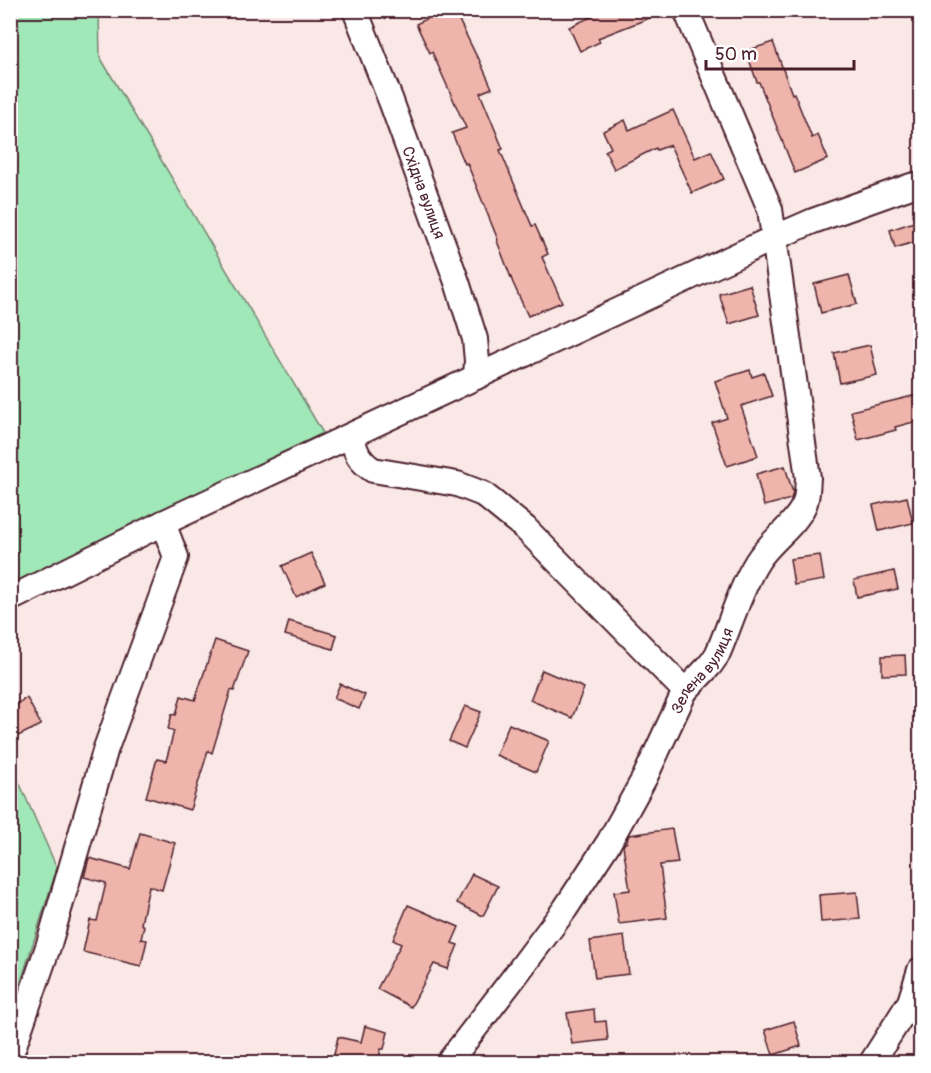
<svg xmlns="http://www.w3.org/2000/svg" width="931" height="1073" viewBox="0 0 931 1073" font-family="Pangolin,sans-serif">
	<style>
		.green { fill: #a0e8b7; stroke: #758471; stroke-width: 1.5 }
		.building { fill: #efb4ab; stroke: #4a1f2b; stroke-width: 1.5 }
		.lines { fill: none; stroke-linecap: round; stroke-linejoin: round }
		.minor-casing { stroke: #4a1f2b; stroke-width: 28 }
		.minor { stroke: #fff; stroke-width: 24 }
		.labels { text-anchor: middle; stroke-width: 6; stroke-linejoin: round; paint-order: stroke }
		.street-label { font-size: 16px; fill: #4a1f2b; stroke: #fff }
	</style>
	<rect width="100%" height="100%" fill="#fae8e6"/>
	<filter id="ink" filterUnits="userSpaceOnUse"><feTurbulence type="fractalNoise" baseFrequency=".0167" numOctaves="2"/><feDisplacementMap in="SourceGraphic" scale="12" xChannelSelector="R" yChannelSelector="G"/><feConvolveMatrix kernelMatrix="1 2 1 2 8 2 1 2 1" color-interpolation-filters="sRGB"/></filter>
	<g filter="url(#ink)">
		<g class="green">
			<polygon points="10,11 99,11 100,57 323,433 10,586"/>
			<polygon points="11,764 57,868 11,1013 10,764"/>
		</g>
		<g class="building">
			<polygon points="444,10 454,10 477,57 478,57 492,88 480,93 503,149 500,150 532,226 535,225 548,254 542,257 562,302 528,316 513,283 497,241 498,240 467,163 465,164 452,133 466,128 432,52 430,53 416,24"/>
			<polygon points="606,10 665,10 665,12 598,38 600,42 580,51 569,27"/>
			<polygon points="773,42 792,94 794,93 812,138 818,135 828,159 795,173 759,82 757,82 746,51"/>
			<polygon points="673,110 695,158 711,151 724,179 692,193 670,145 657,150 656,148 614,169 605,151 611,148 603,131 625,120 629,130"/>
			<polygon points="917,221 921,233 921,240 895,248 890,230"/>
			<polygon points="849,275 857,304 821,313 814,284"/>
			<polygon points="750,285 759,315 729,324 719,294"/>
			<polygon points="870,345 877,375 840,383 834,353"/>
			<polygon points="750,370 752,377 764,373 772,396 741,406 758,456 727,466 712,423 727,418 715,381"/>
			<polygon points="921,394 921,420 895,427 896,430 858,440 851,411"/>
			<polygon points="785,466 793,493 791,499 764,506 756,474"/>
			<polygon points="907,497 913,523 879,531 873,505"/>
			<polygon points="311,553 325,583 296,597 282,566"/>
			<polygon points="820,555 824,580 794,585 790,559"/>
			<polygon points="894,571 898,589 857,597 854,580"/>
			<polygon points="289,621 337,635 333,649 285,635"/>
			<polygon points="215,640 248,651 234,691 231,690 212,753 208,751 190,810 146,797 157,759 166,761 174,731 168,729 172,714 176,715 181,696 195,700"/>
			<polygon points="905,655 906,674 882,675 882,656"/>
			<polygon points="542,670 584,688 572,718 530,700"/>
			<polygon points="340,684 365,695 359,709 334,698"/>
			<polygon points="27,698 41,725 16,737 10,726 10,707"/>
			<polygon points="465,706 481,712 465,748 449,741"/>
			<polygon points="509,724 549,741 536,772 496,755"/>
			<polygon points="672,829 678,863 660,865 667,918 619,924 614,892 630,890 623,846 625,843 627,842 627,840 629,835"/>
			<polygon points="140,833 175,843 162,890 149,886 141,924 144,926 141,939 147,940 141,966 83,952 90,920 97,921 106,883 84,877 89,858 130,869"/>
			<polygon points="472,874 498,886 483,916 457,903"/>
			<polygon points="857,892 860,919 821,922 819,895"/>
			<polygon points="408,905 459,927 452,943 458,945 448,969 434,964 411,1007 377,989 401,944 393,940"/>
			<polygon points="624,936 629,974 595,978 590,941"/>
			<polygon points="594,1009 595,1022 606,1021 608,1040 572,1044 567,1013"/>
			<polygon points="794,1021 801,1046 773,1055 765,1030"/>
			<polygon points="365,1026 388,1032 384,1049 381,1049 378,1062 348,1062 333,1059 338,1037 361,1042"/>
		</g>
		<g class="lines">
			<defs>
				<g id="minor">
					<path id="s1" d="M355,10L391,101L457,282L475,339L477,361L476,377"/>
					<path d="M351,436C356,452 358,460 373,470L457,484L483,494L525,528L685,691"/>
					<polyline points="10,599 163,523 774,238 813,221 911,186 920,184"/>
					<polyline points="10,1057 49,944 106,748 176,557 163,523"/>
					<path id="s2" d="M449,1062L515,976L565,909L609,842L645,777L685,691L710,665L717,655C730,626 740,589 757,562C769,542 795,526 804,505C808,497 807,487 808,478L770,209L686,10"/>
					<polyline points="872,1062 910,1002 920,970"/>
				</g>
			</defs>
			<use href="#minor" class="minor-casing"/>
			<use href="#minor" class="minor"/>
		</g>
	</g>
	<g class="labels">
		<g class="street-label">
			<text dy="6" stroke="none"><textPath href="#s1" startOffset="195">Східна вулиця</textPath></text>
			<text dy="6" stroke="none"><textPath href="#s2" startOffset="468">Зелена вулиця</textPath></text>
		</g>
	</g>
	<rect width="931" height="1073" fill="none" stroke="#fff" stroke-width="36"/>
	<rect x="18" y="18" width="895" height="1037" fill="none" stroke="#4a1f2b" stroke-width="2" filter="url(#ink)"/>
	<path d="M706 60v9h148v-9" fill="none" stroke="#4a1f2b" stroke-width="3"/>
	<text x="715" y="60" font-size="18" fill="#4a1f2b" stroke="#ffffff" stroke-width="4.5" paint-order="stroke">50 m</text>
</svg>
